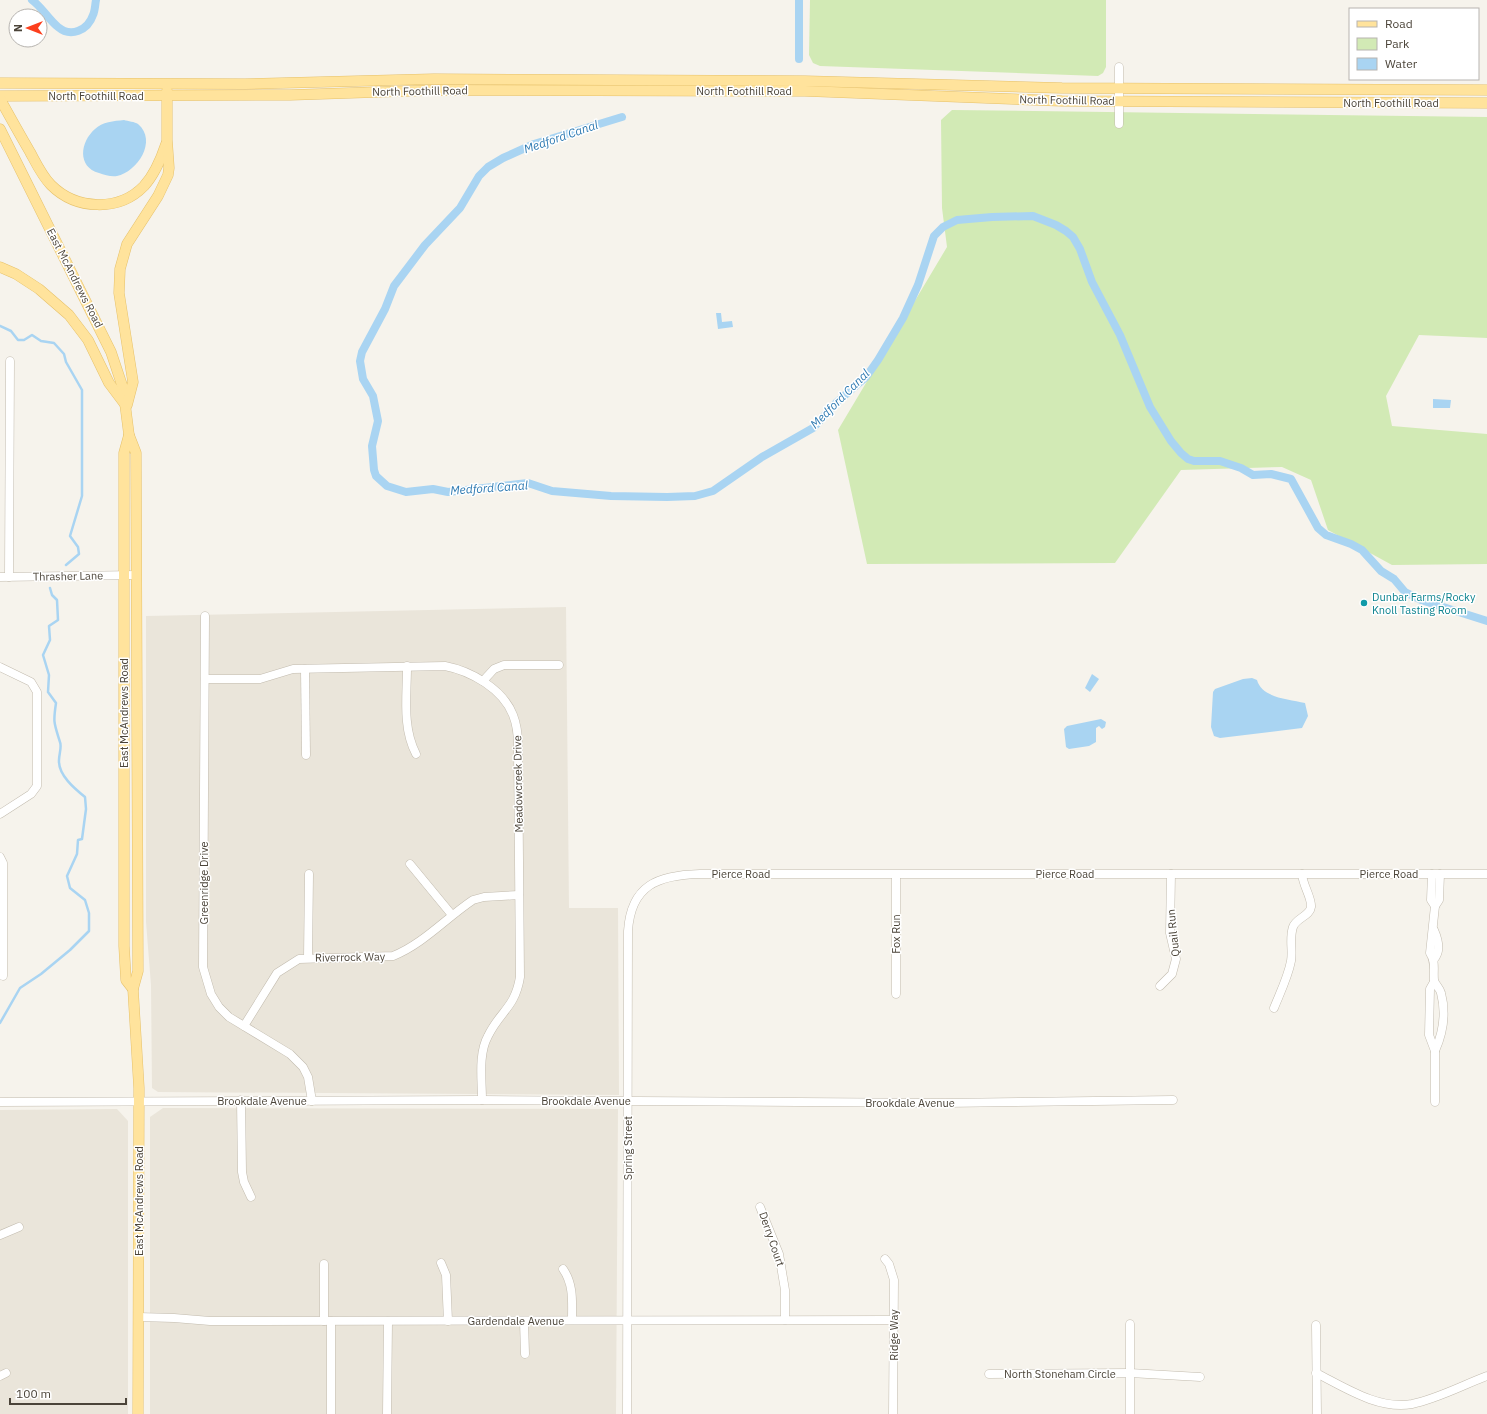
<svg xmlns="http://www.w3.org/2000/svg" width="1487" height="1414" viewBox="0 0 1487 1414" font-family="'IBM Plex Sans',sans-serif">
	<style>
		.residential { fill: #eae5da }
		.green { fill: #d2eab5 }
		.water { fill: #a9d4f2 }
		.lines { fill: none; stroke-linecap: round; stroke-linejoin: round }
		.stream { stroke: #a9d4f2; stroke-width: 2.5 }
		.canal { stroke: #a9d4f2; stroke-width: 8 }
		.minor-casing { stroke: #c2bbae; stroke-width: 9 }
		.major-casing { stroke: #e6c16a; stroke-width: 11 }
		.minor { stroke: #fff; stroke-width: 8 }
		.major { stroke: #ffe39c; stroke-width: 10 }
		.culture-dot { fill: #0f9aa8; stroke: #fff; stroke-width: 1.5 }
		.labels { text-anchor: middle; stroke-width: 3; stroke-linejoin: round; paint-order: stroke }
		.street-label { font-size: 11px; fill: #4b4439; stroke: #fff }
		.culture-label { font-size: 11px; fill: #0d838f; stroke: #fff; text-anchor: start }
		.water-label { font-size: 12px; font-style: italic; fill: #2e7ab2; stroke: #fff }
	</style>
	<rect width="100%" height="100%" fill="#f6f3ec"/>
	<g class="residential">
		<polygon points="566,607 569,908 618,908 619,1095 158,1092 152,1088 151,985 146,922 146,616"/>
		<polygon points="163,1108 618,1109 616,1414 150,1414 150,1117"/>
		<polygon points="117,1109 128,1121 128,1414 0,1414 0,1110"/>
	</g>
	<g class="green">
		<polygon points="810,0 1106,0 1106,67 1103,73 1098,76 820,66 813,63 809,55"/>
		<polygon points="952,110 1487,117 1487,338 1419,335 1386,396 1392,426 1487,434 1487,564 1392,565 1328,530 1311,480 1282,467 1181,470 1115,563 867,564 838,430 947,247 942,208 941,120"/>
	</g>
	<g class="water">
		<path d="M124,120C128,121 135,122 138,124C158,141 137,172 117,176C111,177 105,175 99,173C77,167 80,142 95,129C102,122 114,121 124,120Z"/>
		<polygon points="716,313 721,313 722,322 732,321 733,327 718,329"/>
		<polygon points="1433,399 1451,400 1450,408 1433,408"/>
		<polygon points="1092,674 1099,679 1090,692 1085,688"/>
		<path d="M1252,678L1257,680C1262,698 1288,699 1305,703L1308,716L1302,728L1220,738L1214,736L1211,727L1213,692L1215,689L1243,679Z"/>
		<polygon points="1101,719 1106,722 1105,727 1102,729 1099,726 1096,728 1096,742 1089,746 1069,749 1066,747 1064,729 1067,726"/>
	</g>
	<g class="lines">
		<g class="stream">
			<polyline points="0,326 11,331 18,340 24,340 32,335 41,341 54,343 64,354 66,362 82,390 82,496 70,536 78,547 79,554 66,565"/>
			<path d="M0,1023L20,988L41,974L70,950L89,931V913L85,900L70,888L67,876L77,854L78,840L82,839L86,809L85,797C75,789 58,775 59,760C59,754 62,747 60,742C54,723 53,723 56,703L48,692L49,675L43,655L50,640L49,626L58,620L57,600L52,595L50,588"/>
		</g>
		<g class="canal">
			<path d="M32,0C42,7 48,19 58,27C71,38 88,30 93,15C95,11 95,5 96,0"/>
			<polyline points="799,0 799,59"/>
			<polyline points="622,117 534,144 503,158 488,167 479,176 460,208 425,245 394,286 385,309 362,352 360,361 363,379 373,396 378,421 372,446 374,470 376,476 387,486 406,492 433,489 448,492 528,483 552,491 611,496 667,497 695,496 713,491 762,457 813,428 837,402 866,377 878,360 903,318 918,285 934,236 943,227 957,220 992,217 1033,216 1056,225 1066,231 1073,237 1080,249 1092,282 1120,335 1150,407 1171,441 1181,453 1188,459 1194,461 1220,461 1241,468 1253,475 1271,474 1291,479 1318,528 1326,535 1351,544 1362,550 1381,571 1394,579 1405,592 1421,600 1487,621"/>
		</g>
		<defs>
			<g id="minor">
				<polyline points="1119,124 1119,67"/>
				<polyline points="0,577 137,575"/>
				<polyline points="9,577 10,361"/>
				<polyline points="205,616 203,967 211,994 219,1007 229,1017 290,1054 303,1067 308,1077 312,1101"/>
				<path d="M407,666C407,696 402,727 416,754"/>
				<polyline points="0,667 31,682 37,692 37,786 31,794 0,814"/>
				<polyline points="305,669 306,755"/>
				<path d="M205,679H260L293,669L445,666C471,671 503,689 513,715C517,725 518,734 518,745L520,977C515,1008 500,1011 488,1036C478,1054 482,1080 482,1100"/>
				<polyline points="483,681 494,669 504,665 559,665"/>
				<polyline points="0,857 3,863 3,976"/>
				<polyline points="410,864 452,915"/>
				<path d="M1432,874L1431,900L1435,906L1430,953C1436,962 1433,970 1434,980C1435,985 1440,988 1441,993C1446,1012 1443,1033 1435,1051"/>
				<polyline points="1435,906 1439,900 1440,874"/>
				<path d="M1434,930C1438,939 1441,951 1434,959"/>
				<polyline points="308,958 309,874"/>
				<polyline points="1434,982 1430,989 1429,1035 1435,1051 1435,1102"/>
				<polyline points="1160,986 1172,974 1176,959 1170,933 1171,874"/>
				<polyline points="896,994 896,875"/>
				<path d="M1274,1008C1280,993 1288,977 1291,961C1293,950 1289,939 1293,927C1296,918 1310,916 1311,907C1312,898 1303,886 1302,874"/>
				<path d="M244,1026L277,973L299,959L393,956C423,944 446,918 473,900L484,897L519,895"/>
				<polyline points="241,1100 242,1172 244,1182 251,1197"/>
				<polyline points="0,1102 482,1100 945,1103 1173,1100"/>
				<polyline points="760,1207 779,1254 785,1290 785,1320"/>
				<polyline points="0,1235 19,1227"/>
				<polyline points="885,1259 889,1264 894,1280 893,1414"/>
				<polyline points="441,1263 446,1275 448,1321"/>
				<path d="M563,1269C574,1285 572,1302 572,1320"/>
				<polyline points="139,1317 174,1318 210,1321 894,1320"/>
				<polyline points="324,1321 324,1264"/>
				<polyline points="524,1321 525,1354"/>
				<polyline points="1316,1325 1317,1414"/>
				<path d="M1316,1373C1344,1387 1378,1410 1412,1404C1437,1399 1463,1385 1487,1376"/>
				<polyline points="989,1374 1130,1373 1200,1377"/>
				<polyline points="0,1376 6,1373"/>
				<polyline points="331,1414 331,1321"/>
				<polyline points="387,1414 388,1321"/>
				<path d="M627,1414L628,931C631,885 658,875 700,874H1487"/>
				<polyline points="1130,1414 1130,1324"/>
			</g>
			<g id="major">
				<polyline points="0,83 245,84 434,79 805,81 1062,88 1487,90"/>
				<polyline points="0,96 290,95 438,90 805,91 1062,101 1487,103"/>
				<path d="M0,99C10,117 20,135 30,152C36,163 42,176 51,185C76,210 119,212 144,186C155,174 161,159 166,144"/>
				<polyline points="0,129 111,352 123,388 129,435 136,453 138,971 133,989 139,1088 138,1414"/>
				<polyline points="0,267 16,274 39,289 69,315 88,340 109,383 124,403"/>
				<polyline points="127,405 133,382 119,293 120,269 127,244 158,196 168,175 169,168 167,140 167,91"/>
				<polyline points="129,435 124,453 124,946 126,980 133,989"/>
			</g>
		</defs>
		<use href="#minor" class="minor-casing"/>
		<use href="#major" class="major-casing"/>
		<use href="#minor" class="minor"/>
		<use href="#major" class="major"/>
	</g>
	<circle class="culture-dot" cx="1364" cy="603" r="4"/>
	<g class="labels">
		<g class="street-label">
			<text transform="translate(420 91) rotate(-1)" y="4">North Foothill Road</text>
			<text x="744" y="95">North Foothill Road</text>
			<text x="96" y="100">North Foothill Road</text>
			<text transform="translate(1067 100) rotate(1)" y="4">North Foothill Road</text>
			<text x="1391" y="107">North Foothill Road</text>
			<text transform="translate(75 278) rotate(63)" y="4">East McAndrews Road</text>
			<text transform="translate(68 576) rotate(-1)" y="4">Thrasher Lane</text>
			<text transform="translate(124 713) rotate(-90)" y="4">East McAndrews Road</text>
			<text transform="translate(518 784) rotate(-91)" y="4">Meadowcreek Drive</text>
			<text x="741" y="878">Pierce Road</text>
			<text x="1065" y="878">Pierce Road</text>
			<text x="1389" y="878">Pierce Road</text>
			<text transform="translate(204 883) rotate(-90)" y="4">Greenridge Drive</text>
			<text transform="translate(1173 933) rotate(-96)" y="4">Quail Run</text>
			<text transform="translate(896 934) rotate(-90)" y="4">Fox Run</text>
			<text transform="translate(350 957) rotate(-1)" y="4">Riverrock Way</text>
			<text x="262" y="1105">Brookdale Avenue</text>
			<text x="586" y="1105">Brookdale Avenue</text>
			<text x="910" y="1107">Brookdale Avenue</text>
			<text transform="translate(628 1148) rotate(-90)" y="4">Spring Street</text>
			<text transform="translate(139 1201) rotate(-90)" y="4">East McAndrews Road</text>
			<text transform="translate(772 1239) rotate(71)" y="4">Derry Court</text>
			<text x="516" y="1325">Gardendale Avenue</text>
			<text transform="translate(894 1335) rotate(-90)" y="4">Ridge Way</text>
			<text x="1060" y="1378">North Stoneham Circle</text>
		</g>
		<g class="culture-label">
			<text x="1372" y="601">Dunbar Farms/Rocky<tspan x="1372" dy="13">Knoll Tasting Room</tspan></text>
		</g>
		<g class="water-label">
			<text transform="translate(561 137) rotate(-19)" y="4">Medford Canal</text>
			<text transform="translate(840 399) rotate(-45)" y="4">Medford Canal</text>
			<text transform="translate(489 488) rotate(-4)" y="4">Medford Canal</text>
		</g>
	</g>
	<rect x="1349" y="8" width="130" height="72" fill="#ffffff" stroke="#b7b4b0"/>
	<rect x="1357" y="21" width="20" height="6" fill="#ffe39c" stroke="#b7b4b0"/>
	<text x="1385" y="28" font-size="12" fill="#4b4439">Road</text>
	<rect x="1357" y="38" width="20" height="12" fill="#d2eab5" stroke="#b7b4b0"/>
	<text x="1385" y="48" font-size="12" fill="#4b4439">Park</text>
	<rect x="1357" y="58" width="20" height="12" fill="#a9d4f2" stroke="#b7b4b0"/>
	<text x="1385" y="68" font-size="12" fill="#4b4439">Water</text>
	<g transform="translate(28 28) rotate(270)"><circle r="19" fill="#ffffff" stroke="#b7b4b0"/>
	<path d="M0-3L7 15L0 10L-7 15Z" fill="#fc3f1d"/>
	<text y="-6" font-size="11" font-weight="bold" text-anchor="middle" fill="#4b4439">N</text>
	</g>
	<path d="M10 1398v6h116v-6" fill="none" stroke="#4b4439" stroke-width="2"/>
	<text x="16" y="1398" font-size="12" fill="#4b4439" stroke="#ffffff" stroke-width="3" paint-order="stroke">100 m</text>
</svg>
